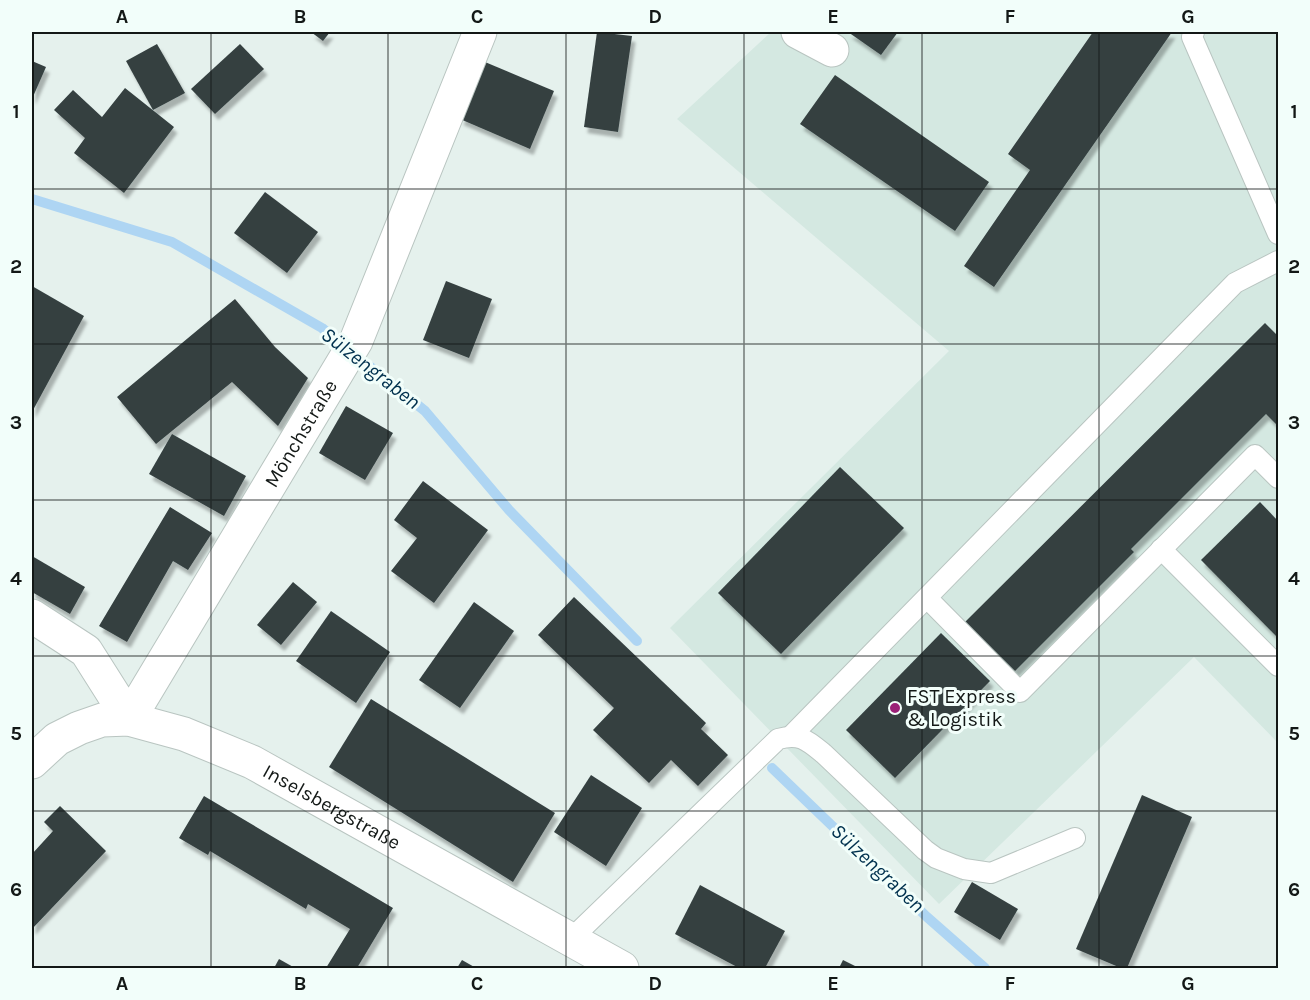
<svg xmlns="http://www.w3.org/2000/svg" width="1310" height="1000" viewBox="0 0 1310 1000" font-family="Karla,sans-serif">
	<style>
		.built { fill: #d4e8e1 }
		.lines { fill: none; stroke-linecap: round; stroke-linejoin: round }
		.stream { stroke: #aed5f3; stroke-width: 10 }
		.building { fill: #354041; filter: url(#shadow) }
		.lane-casing { stroke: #b9c5c1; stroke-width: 22 }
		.street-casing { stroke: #b9c5c1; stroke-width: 35 }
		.secondary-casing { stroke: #b9c5c1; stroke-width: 35 }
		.lane { stroke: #fff; stroke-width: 20 }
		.street { stroke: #fff; stroke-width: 33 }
		.secondary { stroke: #fff; stroke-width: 33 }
		.grid { fill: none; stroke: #131816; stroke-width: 1.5; stroke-opacity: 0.55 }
		.poi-dot { fill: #9b2077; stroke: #f2fefa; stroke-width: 2 }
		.labels { text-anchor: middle; stroke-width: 6; stroke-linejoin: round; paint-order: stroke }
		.street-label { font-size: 20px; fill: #131816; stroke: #f2fefa }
		.poi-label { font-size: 20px; fill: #131816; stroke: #f2fefa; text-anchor: start }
		.water-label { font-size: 21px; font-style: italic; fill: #00314e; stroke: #f2fefa }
		.neatline { fill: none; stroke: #131816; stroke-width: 2 }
		.grid-label { font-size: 20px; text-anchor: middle; font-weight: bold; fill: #131816 }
	</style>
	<defs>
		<filter id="shadow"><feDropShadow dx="3.5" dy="6" stdDeviation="1.5" flood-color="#0004"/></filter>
	</defs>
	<rect width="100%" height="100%" fill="#e5f1ed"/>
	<polygon class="built" points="771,32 1278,32 1278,743 1194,657 939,904 670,628 949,351 677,119"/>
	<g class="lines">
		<g class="stream">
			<polyline points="32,199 172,242 322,328 425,411 509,510 637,641"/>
			<polyline points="772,768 927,917 985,968"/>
		</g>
	</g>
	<g class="building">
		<polygon points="311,32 330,32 323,41"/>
		<polygon points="597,32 632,36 618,132 584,127"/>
		<polygon points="848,32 898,32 881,55"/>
		<polygon points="1093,32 1172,32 994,287 964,266 1030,170 1008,154"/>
		<polygon points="157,44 185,93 153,110 126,61"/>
		<polygon points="240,44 264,69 215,114 191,89"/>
		<polygon points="32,61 46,67 32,99"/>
		<polygon points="485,62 554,91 530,149 460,119"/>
		<polygon points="835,75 989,182 955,231 800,124"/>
		<polygon points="125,88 174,127 124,193 74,153 85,138 54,110 73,90 102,117"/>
		<polygon points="265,192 318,232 287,273 234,233"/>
		<polygon points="446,281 492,299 469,358 423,340"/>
		<polygon points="32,286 84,316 32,412"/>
		<polygon points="235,299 275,347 308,378 278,426 232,382 156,444 117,397"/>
		<polygon points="1265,323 1278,336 1278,426 1266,414 1131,549 1134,552 1015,671 965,622"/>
		<polygon points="346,406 393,433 365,480 319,453"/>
		<polygon points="172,434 246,476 224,516 149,474"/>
		<polygon points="840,467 904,528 781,654 718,593"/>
		<polygon points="423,481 488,530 434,603 391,571 417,538 394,520"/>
		<polygon points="1260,502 1278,521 1278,638 1201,560"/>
		<polygon points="170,507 212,533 188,570 173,561 127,642 99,626"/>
		<polygon points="32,556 85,587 70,614 32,592"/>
		<polygon points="293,582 317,602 281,645 257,625"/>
		<polygon points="574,597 706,723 701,729 728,755 698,786 671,760 649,783 593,730 614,708 538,635"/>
		<polygon points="474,602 514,631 460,708 419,680"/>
		<polygon points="331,611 390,652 356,703 296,661"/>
		<polygon points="941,633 990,681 895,778 846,730"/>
		<polygon points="371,699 555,813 513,882 329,767"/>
		<polygon points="591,775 642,808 606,866 554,832"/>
		<polygon points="1142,795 1192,817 1127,968 1121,968 1076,949"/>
		<polygon points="204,796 393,908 357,968 326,968 350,929 308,904 306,909 210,851 208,855 179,838"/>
		<polygon points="60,806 106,851 32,929 32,854 53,831 44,822"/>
		<polygon points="972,882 1018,909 1000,940 954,912"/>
		<polygon points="700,885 785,931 765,968 739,968 675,934"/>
		<polygon points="279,959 295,968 274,968"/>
		<polygon points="462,960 476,968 457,968"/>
		<polygon points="843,960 859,968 839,968"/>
	</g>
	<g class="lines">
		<defs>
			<g id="lane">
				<polyline points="1194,32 1192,37 1278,234"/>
				<polyline points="1161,549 1278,666"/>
				<polyline points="927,598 1020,692 1255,455 1278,478"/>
				<polyline points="792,735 1235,283 1278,261"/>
				<path d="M570,940L778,739C800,733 807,740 824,754L925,850L936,858L964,869L991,873L1075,838"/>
			</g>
			<g id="street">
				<polyline points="798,32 832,50"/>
				<path id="s1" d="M32,616L86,651L129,719L356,341L480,32"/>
			</g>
			<g id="secondary">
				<path id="s2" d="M32,762L57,739L79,728L102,720L129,719L184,734L252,762L622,968"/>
			</g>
		</defs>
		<use href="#lane" class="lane-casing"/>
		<use href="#street" class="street-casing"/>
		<use href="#secondary" class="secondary-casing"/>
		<use href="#lane" class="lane"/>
		<use href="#street" class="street"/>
		<use href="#secondary" class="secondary"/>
	</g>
	<path class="grid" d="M211,32V968M388,32V968M566,32V968M744,32V968M922,32V968M1099,32V968M32,189H1278M32,344H1278M32,500H1278M32,656H1278M32,811H1278"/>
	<circle class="poi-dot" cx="895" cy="708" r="6"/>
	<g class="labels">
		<g class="street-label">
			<text dy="7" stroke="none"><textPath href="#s1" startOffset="478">Mönchstraße</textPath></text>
			<text dy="7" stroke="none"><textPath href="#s2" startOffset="332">Inselsbergstraße</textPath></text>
		</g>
		<g class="poi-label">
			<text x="907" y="703">FST Express<tspan x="907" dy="23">&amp; Logistik</tspan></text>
		</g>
		<g class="water-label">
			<text transform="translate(371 368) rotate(38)" y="7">Sülzengraben</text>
			<text transform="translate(878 868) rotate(43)" y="7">Sülzengraben</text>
		</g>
	</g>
	<rect width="1310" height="1000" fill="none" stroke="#f2fefa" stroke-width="66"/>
	<rect x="33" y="33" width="1244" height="934" class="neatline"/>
	<g class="grid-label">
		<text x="122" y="23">A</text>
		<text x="300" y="23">B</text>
		<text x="477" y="23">C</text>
		<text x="655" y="23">D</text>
		<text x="833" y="23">E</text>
		<text x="1010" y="23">F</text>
		<text x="1188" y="23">G</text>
		<text x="16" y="118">1</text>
		<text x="1294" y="118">1</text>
		<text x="16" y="273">2</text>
		<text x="1294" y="273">2</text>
		<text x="16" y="429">3</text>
		<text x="1294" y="429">3</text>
		<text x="16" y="585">4</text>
		<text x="1294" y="585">4</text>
		<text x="16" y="740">5</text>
		<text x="1294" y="740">5</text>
		<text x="16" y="896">6</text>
		<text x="1294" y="896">6</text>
		<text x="122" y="990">A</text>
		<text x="300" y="990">B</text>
		<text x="477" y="990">C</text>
		<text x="655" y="990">D</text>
		<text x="833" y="990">E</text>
		<text x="1010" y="990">F</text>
		<text x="1188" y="990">G</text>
	</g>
</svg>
